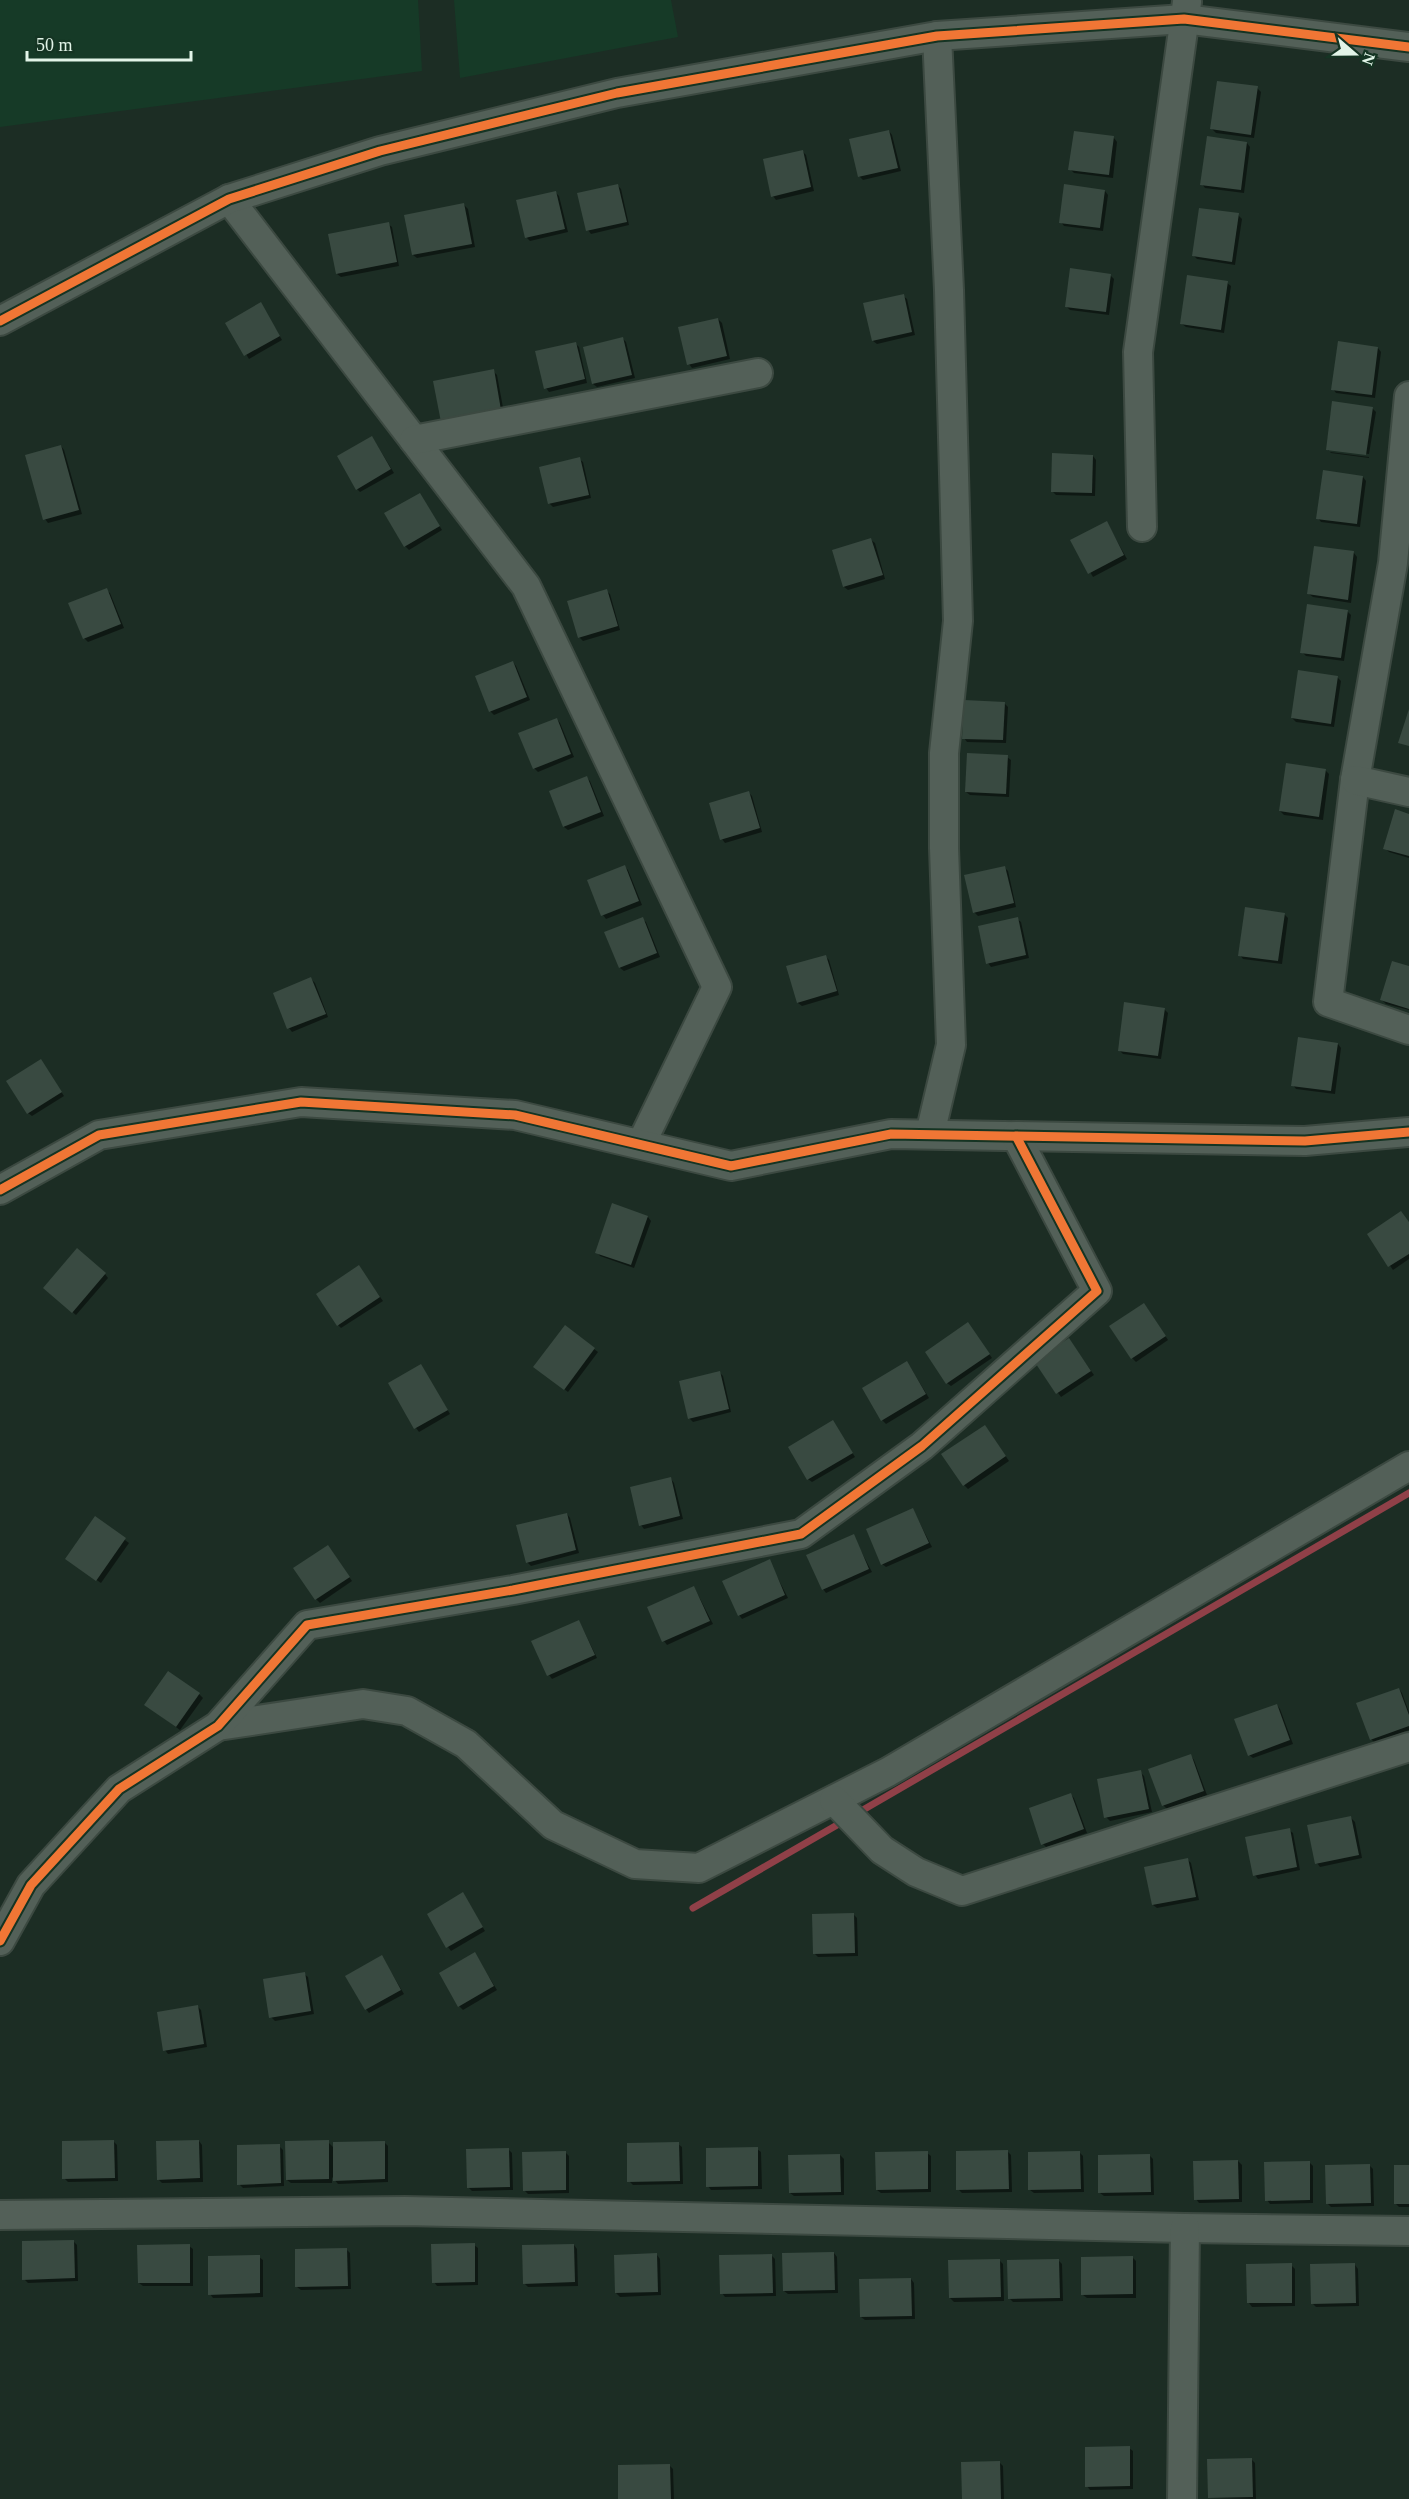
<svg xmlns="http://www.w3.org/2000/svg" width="1409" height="2499" viewBox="0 0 1409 2499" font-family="'Times New Roman',serif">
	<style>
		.built { fill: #163a27 }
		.shadow { fill: #0007 }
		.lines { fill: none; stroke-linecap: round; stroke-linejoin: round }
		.stream { stroke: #904048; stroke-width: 7 }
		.building { fill: #394a41 }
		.minor-casing { stroke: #3c4941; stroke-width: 32 }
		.minor { stroke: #536058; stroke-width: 28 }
		.cycleway-casing { stroke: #153423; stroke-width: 13 }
		.cycleway { stroke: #f07635; stroke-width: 9 }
	</style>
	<rect width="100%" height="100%" fill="#1c2d24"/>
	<g class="built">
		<polygon points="0,0 418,0 422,71 0,127"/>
		<polygon points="454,0 671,0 678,37 460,78"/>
	</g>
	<g class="shadow">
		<polygon points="1257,88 1261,92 1254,138 1216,133 1212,129"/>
		<polygon points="889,131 892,135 901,171 863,180 859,176"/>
		<polygon points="1114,138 1117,142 1113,178 1074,173 1070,169"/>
		<polygon points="1247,143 1250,147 1244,193 1205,188 1202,184"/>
		<polygon points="802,151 806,155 814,191 776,200 773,196"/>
		<polygon points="617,185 621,189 629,225 591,234 588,230"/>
		<polygon points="1105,191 1108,195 1103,231 1064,226 1061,222"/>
		<polygon points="556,193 559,196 568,232 530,241 527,238"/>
		<polygon points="464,205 468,209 475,247 417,258 413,255"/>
		<polygon points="1238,215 1242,219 1235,265 1197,259 1194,256"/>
		<polygon points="388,224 392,227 399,266 341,277 337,274"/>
		<polygon points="1110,275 1114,279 1109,315 1070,310 1066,306"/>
		<polygon points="1227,283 1231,286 1224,333 1186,327 1182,324"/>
		<polygon points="903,296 907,299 915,335 877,344 873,341"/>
		<polygon points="261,304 282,340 249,359 227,323"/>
		<polygon points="718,319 722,323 730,359 692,368 689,364"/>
		<polygon points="623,339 626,342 635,378 597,387 593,384"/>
		<polygon points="575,343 579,347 587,383 549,392 546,388"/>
		<polygon points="1378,348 1381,352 1375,398 1336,393 1333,389"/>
		<polygon points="493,371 497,375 504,413 435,382"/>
		<polygon points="1372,408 1376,412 1369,454 1329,449 1329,451 1327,449"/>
		<polygon points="372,437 394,473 360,492 357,489"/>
		<polygon points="61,446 64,450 82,514 48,523 45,519"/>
		<polygon points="1330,452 1369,457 1369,458 1331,453"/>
		<polygon points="1093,456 1096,460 1095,496 1056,495 1052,491"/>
		<polygon points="579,459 583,462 591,498 553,507 550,504 541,468"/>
		<polygon points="1363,477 1366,481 1360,527 1321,522 1318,518"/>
		<polygon points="420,495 442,530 409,550 405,546"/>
		<polygon points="1107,523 1127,559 1093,577 1072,541"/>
		<polygon points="871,540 875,543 885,579 848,590 844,587"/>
		<polygon points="1315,547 1354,553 1357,557 1351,603 1313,597 1309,594"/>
		<polygon points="106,590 110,593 124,628 88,642 84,638"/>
		<polygon points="606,591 610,594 620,630 583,641 579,637"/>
		<polygon points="1347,611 1351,615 1344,661 1306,656 1302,652"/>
		<polygon points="513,662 516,666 530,700 494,715 490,711"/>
		<polygon points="1337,677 1341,681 1334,727 1296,722 1292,718"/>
		<polygon points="1004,703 1008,707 1006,743 967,742 964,738"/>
		<polygon points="557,719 560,723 574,757 538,772 534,768"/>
		<polygon points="1007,757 1011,760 1009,797 970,795 966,792"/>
		<polygon points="1325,770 1329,774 1323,820 1284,815 1280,811"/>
		<polygon points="587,778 590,781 604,816 568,830 564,827 551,792"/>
		<polygon points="748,792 752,796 762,832 725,843 722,839"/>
		<polygon points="1409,815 1409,858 1389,852 1385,848"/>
		<polygon points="625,867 628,870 642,905 606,919 603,915 589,881"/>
		<polygon points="1004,867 1008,871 1016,907 978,916 974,912"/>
		<polygon points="1284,914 1288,918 1282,964 1243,959 1240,955"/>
		<polygon points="642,919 646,922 660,957 624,971 620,968 606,933"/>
		<polygon points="1017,919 1021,922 1029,958 991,967 988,963"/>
		<polygon points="825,956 829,960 839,995 802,1006 798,1003 788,967"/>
		<polygon points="1409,967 1409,1010 1386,1004 1382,1000"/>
		<polygon points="311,979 315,983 328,1017 292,1032 289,1028"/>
		<polygon points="1164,1009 1168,1013 1161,1059 1123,1054 1119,1050"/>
		<polygon points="1338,1044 1341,1048 1335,1094 1296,1089 1293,1085"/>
		<polygon points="41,1061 64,1096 32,1116 28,1113"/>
		<polygon points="648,1217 651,1221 634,1268 600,1256 597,1252"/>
		<polygon points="1409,1223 1409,1259 1393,1270 1369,1235"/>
		<polygon points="359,1267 383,1301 341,1328 338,1325"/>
		<polygon points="105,1274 108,1278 76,1315 48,1291"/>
		<polygon points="1147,1308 1168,1340 1136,1362 1132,1358"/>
		<polygon points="971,1328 992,1358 951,1386 947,1383"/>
		<polygon points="1069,1340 1094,1375 1061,1397 1036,1362"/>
		<polygon points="594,1349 598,1352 568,1392 539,1370"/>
		<polygon points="421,1366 450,1414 419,1432 416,1428"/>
		<polygon points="910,1367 929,1398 886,1424 882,1420"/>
		<polygon points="719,1372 723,1376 731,1412 693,1422 689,1418"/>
		<polygon points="833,1422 855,1457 812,1482 808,1479"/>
		<polygon points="988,1430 1009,1461 968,1489 964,1485"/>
		<polygon points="671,1479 674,1483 683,1519 644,1529 641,1525"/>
		<polygon points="913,1510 932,1547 886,1567 882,1564"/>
		<polygon points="567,1514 570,1518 579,1553 531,1566 527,1562"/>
		<polygon points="95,1518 129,1543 101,1583 70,1562"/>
		<polygon points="853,1536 872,1572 826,1593 823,1589"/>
		<polygon points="331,1550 352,1581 320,1603 316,1599"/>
		<polygon points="769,1561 788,1598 742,1619 739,1615"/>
		<polygon points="694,1587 713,1624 667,1645 664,1641"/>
		<polygon points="579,1621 597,1658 552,1679 549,1675"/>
		<polygon points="1399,1689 1402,1693 1409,1712 1409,1730 1375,1743 1371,1739"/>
		<polygon points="199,1694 203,1698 180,1730 150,1708"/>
		<polygon points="1277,1705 1280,1709 1293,1744 1253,1758 1249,1755"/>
		<polygon points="1191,1756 1194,1760 1207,1795 1167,1809 1163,1805"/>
		<polygon points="1140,1772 1144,1776 1152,1812 1110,1821 1106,1817"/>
		<polygon points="1070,1794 1074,1798 1087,1833 1046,1847 1043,1844"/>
		<polygon points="1351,1818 1355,1822 1362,1858 1320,1867 1317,1863"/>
		<polygon points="1289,1830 1293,1833 1300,1870 1258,1879 1255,1875"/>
		<polygon points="1188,1860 1191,1863 1199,1900 1157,1908 1153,1905"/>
		<polygon points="463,1894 485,1931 451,1951 448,1947"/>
		<polygon points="853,1914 857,1918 858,1956 818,1957 814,1953"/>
		<polygon points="475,1954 497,1990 463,2010 459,2006"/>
		<polygon points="382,1957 404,1994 369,2013 366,2009"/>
		<polygon points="304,1974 308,1977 314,2014 275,2021 271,2017"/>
		<polygon points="198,2007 201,2010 207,2047 168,2054 165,2050"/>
		<polygon points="113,2141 117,2145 118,2181 68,2182 64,2178"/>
		<polygon points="199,2141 202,2145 203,2182 162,2183 158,2179"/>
		<polygon points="328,2142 334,2148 384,2142 388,2146 388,2182 338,2184 332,2177 332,2183 291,2183 287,2180"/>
		<polygon points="678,2144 682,2147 683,2184 633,2185 629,2181"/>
		<polygon points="279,2146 283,2150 284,2186 243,2188 239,2184"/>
		<polygon points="757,2149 761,2152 762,2189 711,2190 708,2186"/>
		<polygon points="509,2150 512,2153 513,2190 472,2191 468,2187"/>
		<polygon points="1007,2151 1011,2155 1012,2192 962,2193 958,2189"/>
		<polygon points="565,2152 569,2156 569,2193 528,2194 524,2190"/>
		<polygon points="1079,2152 1083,2156 1084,2192 1034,2193 1030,2190"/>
		<polygon points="927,2153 931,2156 931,2192 881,2193 877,2190"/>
		<polygon points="840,2155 844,2159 844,2195 794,2196 790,2193"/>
		<polygon points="1149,2155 1153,2159 1154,2195 1104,2196 1100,2193"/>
		<polygon points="1238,2161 1242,2165 1242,2202 1199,2203 1196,2199"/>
		<polygon points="1309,2162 1313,2166 1313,2203 1270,2204 1267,2200"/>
		<polygon points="1369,2165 1373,2169 1374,2206 1331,2207 1327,2203"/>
		<polygon points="1409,2166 1409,2207 1399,2207 1396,2204"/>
		<polygon points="73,2241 77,2245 78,2281 28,2283 24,2279"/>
		<polygon points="474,2245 478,2248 478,2285 437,2286 434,2282"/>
		<polygon points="574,2245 577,2249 578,2286 528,2287 524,2283"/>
		<polygon points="189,2246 193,2249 193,2286 143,2286 139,2283"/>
		<polygon points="346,2249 350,2253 351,2289 301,2290 297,2287"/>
		<polygon points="834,2253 837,2257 838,2293 788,2294 784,2291"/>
		<polygon points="657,2255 660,2259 661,2295 620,2297 616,2293"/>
		<polygon points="771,2255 775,2259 776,2296 725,2297 722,2293"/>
		<polygon points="259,2257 263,2260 263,2297 213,2298 210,2294"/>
		<polygon points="1132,2257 1136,2261 1136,2298 1087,2298 1083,2295"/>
		<polygon points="1000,2261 1003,2264 1004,2301 954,2302 950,2298"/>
		<polygon points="1059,2261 1062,2264 1063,2301 1013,2302 1009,2298"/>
		<polygon points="1291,2265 1295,2269 1295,2306 1252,2307 1249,2303"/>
		<polygon points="1355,2265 1358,2269 1359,2306 1316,2307 1312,2303"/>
		<polygon points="911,2279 914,2283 915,2319 865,2320 861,2317"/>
		<polygon points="1129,2448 1133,2451 1133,2489 1090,2490 1087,2486"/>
		<polygon points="1252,2460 1255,2463 1256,2499 1210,2498"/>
		<polygon points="1000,2463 1003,2466 1004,2499 963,2499"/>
		<polygon points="669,2465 673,2469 674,2499 620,2499"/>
	</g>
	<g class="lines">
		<g class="stream">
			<polyline points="856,1814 1409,1493"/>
			<polyline points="693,1908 844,1821"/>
		</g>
	</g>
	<g class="building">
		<polygon points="1217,81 1258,86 1251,135 1210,129"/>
		<polygon points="889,130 898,168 858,177 849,139"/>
		<polygon points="1074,131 1114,136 1109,175 1068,170"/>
		<polygon points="1207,136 1247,142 1241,190 1200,185"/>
		<polygon points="803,150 811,187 771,197 763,159"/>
		<polygon points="618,184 627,222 586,231 577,193"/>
		<polygon points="1064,184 1105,190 1100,228 1059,223"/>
		<polygon points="556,191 565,229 525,238 516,200"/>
		<polygon points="464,203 472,244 412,255 404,215"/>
		<polygon points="1199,208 1239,213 1232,262 1192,256"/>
		<polygon points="389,222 397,262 336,274 328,234"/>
		<polygon points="1070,268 1111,274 1106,312 1065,307"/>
		<polygon points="1187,275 1228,281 1221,330 1180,324"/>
		<polygon points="904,294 912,332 872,341 863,303"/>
		<polygon points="261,302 280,336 244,356 225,323"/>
		<polygon points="718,318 727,356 687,365 678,327"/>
		<polygon points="623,337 632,375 592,384 583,347"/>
		<polygon points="1338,341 1378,347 1372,395 1331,390"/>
		<polygon points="576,342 585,379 544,389 535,351"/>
		<polygon points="494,369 501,410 441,422 433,381"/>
		<polygon points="1332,401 1373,407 1366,455 1326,450"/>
		<polygon points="372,436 391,469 356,490 337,456"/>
		<polygon points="61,445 79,510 43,520 25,455"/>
		<polygon points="1052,453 1093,455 1092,493 1051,492"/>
		<polygon points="580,457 589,495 548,504 539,467"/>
		<polygon points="1323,470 1363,476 1357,524 1316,519"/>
		<polygon points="420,493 440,526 404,547 384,513"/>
		<polygon points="1107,521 1124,555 1088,574 1070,540"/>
		<polygon points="871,538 883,575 843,587 832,550"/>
		<polygon points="1314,546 1354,551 1348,600 1307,594"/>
		<polygon points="107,588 121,624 83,639 68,603"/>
		<polygon points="607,589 618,626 578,638 567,601"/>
		<polygon points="1307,604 1348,610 1341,658 1300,653"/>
		<polygon points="513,661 527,697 489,712 475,676"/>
		<polygon points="1298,670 1338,676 1331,724 1291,718"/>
		<polygon points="964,700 1005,702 1003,740 962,739"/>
		<polygon points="1409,709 1409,746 1398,743"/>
		<polygon points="557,718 571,754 533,769 518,733"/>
		<polygon points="967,753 1008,755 1006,794 965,792"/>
		<polygon points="1286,763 1326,769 1319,817 1279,811"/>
		<polygon points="587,776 601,812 563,827 549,791"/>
		<polygon points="749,791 760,828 720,840 709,803"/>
		<polygon points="1395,809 1409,814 1409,856 1383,849"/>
		<polygon points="625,865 639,901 601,916 587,880"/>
		<polygon points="1005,866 1014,903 973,913 964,875"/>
		<polygon points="1245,907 1285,913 1278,961 1238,956"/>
		<polygon points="643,917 657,953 619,968 604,932"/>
		<polygon points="1018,917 1026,955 986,964 978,926"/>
		<polygon points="826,955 837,991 797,1003 786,966"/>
		<polygon points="1392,961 1409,966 1409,1009 1380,1000"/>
		<polygon points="311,977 326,1014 287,1029 273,993"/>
		<polygon points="1124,1002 1165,1008 1158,1056 1118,1051"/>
		<polygon points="1298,1037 1338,1043 1331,1091 1291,1086"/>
		<polygon points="41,1059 62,1092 27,1114 6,1081"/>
		<polygon points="612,1203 648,1216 631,1265 595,1253"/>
		<polygon points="1401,1211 1409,1222 1409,1254 1388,1267 1367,1234"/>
		<polygon points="77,1248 106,1273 72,1313 43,1288"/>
		<polygon points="359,1265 380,1297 337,1326 316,1294"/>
		<polygon points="1144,1303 1166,1336 1131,1359 1109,1326"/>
		<polygon points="968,1322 990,1354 946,1384 925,1352"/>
		<polygon points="565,1325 595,1348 564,1390 533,1367"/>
		<polygon points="1069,1338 1091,1371 1056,1394 1034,1361"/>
		<polygon points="907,1361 926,1394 881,1421 862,1388"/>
		<polygon points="421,1364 448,1410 414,1429 388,1383"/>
		<polygon points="720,1371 729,1409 688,1419 679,1381"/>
		<polygon points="833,1420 853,1453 807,1480 788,1447"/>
		<polygon points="985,1425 1006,1456 963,1486 941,1454"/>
		<polygon points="671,1477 680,1516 639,1526 630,1487"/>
		<polygon points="913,1508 929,1543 881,1565 866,1529"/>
		<polygon points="567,1513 576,1550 526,1563 516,1525"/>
		<polygon points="95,1516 126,1538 96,1581 65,1559"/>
		<polygon points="854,1534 869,1569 822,1590 806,1555"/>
		<polygon points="328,1545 350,1577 315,1600 293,1568"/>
		<polygon points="770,1559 785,1595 738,1616 722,1581"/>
		<polygon points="694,1586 710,1621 662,1642 647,1607"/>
		<polygon points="579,1620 595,1655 547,1676 531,1641"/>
		<polygon points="168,1671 200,1693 176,1727 144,1705"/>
		<polygon points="1399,1688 1409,1715 1409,1726 1370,1740 1356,1703"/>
		<polygon points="1277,1704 1290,1740 1248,1756 1234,1719"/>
		<polygon points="1191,1754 1204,1791 1162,1806 1148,1769"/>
		<polygon points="1141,1770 1149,1809 1104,1818 1097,1779"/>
		<polygon points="1071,1793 1084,1829 1041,1845 1029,1808"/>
		<polygon points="1351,1816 1359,1855 1315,1864 1307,1825"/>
		<polygon points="1290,1828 1297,1867 1253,1876 1245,1837"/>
		<polygon points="1188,1858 1196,1897 1152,1905 1144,1867"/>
		<polygon points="463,1892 483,1927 446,1948 427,1914"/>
		<polygon points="854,1913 855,1953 813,1954 812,1914"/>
		<polygon points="475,1952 494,1986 458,2007 439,1973"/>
		<polygon points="382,1955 401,1990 365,2010 345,1976"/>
		<polygon points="305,1972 311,2011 269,2018 263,1979"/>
		<polygon points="198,2005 204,2044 163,2051 157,2012"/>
		<polygon points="114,2140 115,2178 62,2179 62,2141"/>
		<polygon points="199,2140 200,2178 157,2180 156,2141"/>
		<polygon points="329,2140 329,2179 286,2180 285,2141"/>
		<polygon points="385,2141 385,2179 333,2181 333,2142"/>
		<polygon points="679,2142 680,2181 627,2182 627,2143"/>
		<polygon points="280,2144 281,2183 237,2185 237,2145"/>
		<polygon points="758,2147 758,2186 706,2187 706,2148"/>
		<polygon points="509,2148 510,2187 467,2188 466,2149"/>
		<polygon points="1008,2150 1009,2189 956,2190 956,2151"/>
		<polygon points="566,2151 566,2190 523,2191 522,2152"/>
		<polygon points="928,2151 928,2189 876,2190 875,2152"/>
		<polygon points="1080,2151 1081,2189 1028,2190 1028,2152"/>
		<polygon points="840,2154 841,2192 789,2193 788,2155"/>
		<polygon points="1150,2154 1151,2192 1098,2193 1098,2155"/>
		<polygon points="1238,2160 1239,2199 1194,2200 1193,2161"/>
		<polygon points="1310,2161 1310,2200 1265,2201 1264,2162"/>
		<polygon points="1370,2164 1371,2203 1326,2204 1325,2165"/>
		<rect x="1394" y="2165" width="15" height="39"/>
		<polygon points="74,2240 75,2278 22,2280 22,2241"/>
		<polygon points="475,2243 475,2282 432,2283 431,2244"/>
		<polygon points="190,2244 190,2283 138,2283 137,2245"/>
		<polygon points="574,2244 575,2282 523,2284 522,2245"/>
		<polygon points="347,2248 348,2286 295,2287 295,2249"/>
		<polygon points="834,2252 835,2290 783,2291 782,2253"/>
		<polygon points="657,2253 658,2292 615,2293 614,2255"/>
		<polygon points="772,2254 773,2293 720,2294 719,2255"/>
		<polygon points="260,2255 260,2293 208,2295 208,2256"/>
		<polygon points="1133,2256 1133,2294 1081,2295 1081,2257"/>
		<polygon points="1000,2259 1001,2297 949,2298 948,2260"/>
		<polygon points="1059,2259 1060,2298 1008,2299 1007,2260"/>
		<polygon points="1292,2263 1292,2303 1247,2303 1246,2264"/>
		<polygon points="1355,2263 1356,2303 1311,2304 1310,2264"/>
		<polygon points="911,2278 912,2316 860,2317 859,2279"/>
		<polygon points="1130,2446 1130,2486 1085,2487 1085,2447"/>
		<polygon points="1252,2458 1253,2497 1208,2498 1207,2459"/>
		<polygon points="1000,2461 1001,2499 962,2499 961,2462"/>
		<polygon points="670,2464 671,2499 618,2499 618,2465"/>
	</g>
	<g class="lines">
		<defs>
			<g id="minor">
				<polyline points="229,199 526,586 717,987 641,1144"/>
				<polyline points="0,321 229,199 380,151 617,93 937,36 1184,19 1409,47"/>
				<polyline points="1409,396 1393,563 1355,780 1328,1002 1409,1030"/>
				<polyline points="414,440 758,373"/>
				<polyline points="1142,527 1138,352 1187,2"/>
				<polyline points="1355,780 1409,792"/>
				<polyline points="930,1134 951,1045 944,848 944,753 958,621 949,290 937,36"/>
				<polyline points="0,1190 99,1135 301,1102 515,1115 731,1166 891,1134 1305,1141 1409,1132"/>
				<polyline points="218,1726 363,1704 407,1711 466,1744 553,1825 635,1864 699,1868 888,1772 1409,1466"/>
				<polyline points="834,1800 882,1850 916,1872 962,1891 1409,1747"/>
				<polyline points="0,1941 31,1885 119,1789 218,1726 307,1625 513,1590 801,1534 922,1446 1097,1291 1016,1136"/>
				<polyline points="0,2215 405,2211 1185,2228 1409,2231"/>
				<polyline points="1182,2499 1185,2228"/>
			</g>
		</defs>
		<use href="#minor" class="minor-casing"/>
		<use href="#minor" class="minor"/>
		<defs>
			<g id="cycleway">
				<polyline points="0,321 229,199 380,151 617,93 937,36 1184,19 1409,47"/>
				<polyline points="0,1190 99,1135 301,1102 515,1115 731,1166 891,1134 1305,1141 1409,1132"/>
				<polyline points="0,1941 31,1885 119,1789 218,1726 307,1625 513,1590 801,1534 922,1446 1097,1291 1016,1136"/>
			</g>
		</defs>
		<use href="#cycleway" class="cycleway-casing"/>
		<use href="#cycleway" class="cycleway"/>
	</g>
	<g transform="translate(1355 54) rotate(110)" stroke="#153423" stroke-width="4.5" paint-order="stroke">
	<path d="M0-4.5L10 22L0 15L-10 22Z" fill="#e2f4e8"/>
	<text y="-9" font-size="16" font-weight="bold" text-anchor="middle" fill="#e2f4e8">N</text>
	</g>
	<path d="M27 51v9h164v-9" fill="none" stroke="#e2f4e8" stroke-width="3"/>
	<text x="36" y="51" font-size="18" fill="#e2f4e8" stroke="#153423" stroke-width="4.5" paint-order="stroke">50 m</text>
</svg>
